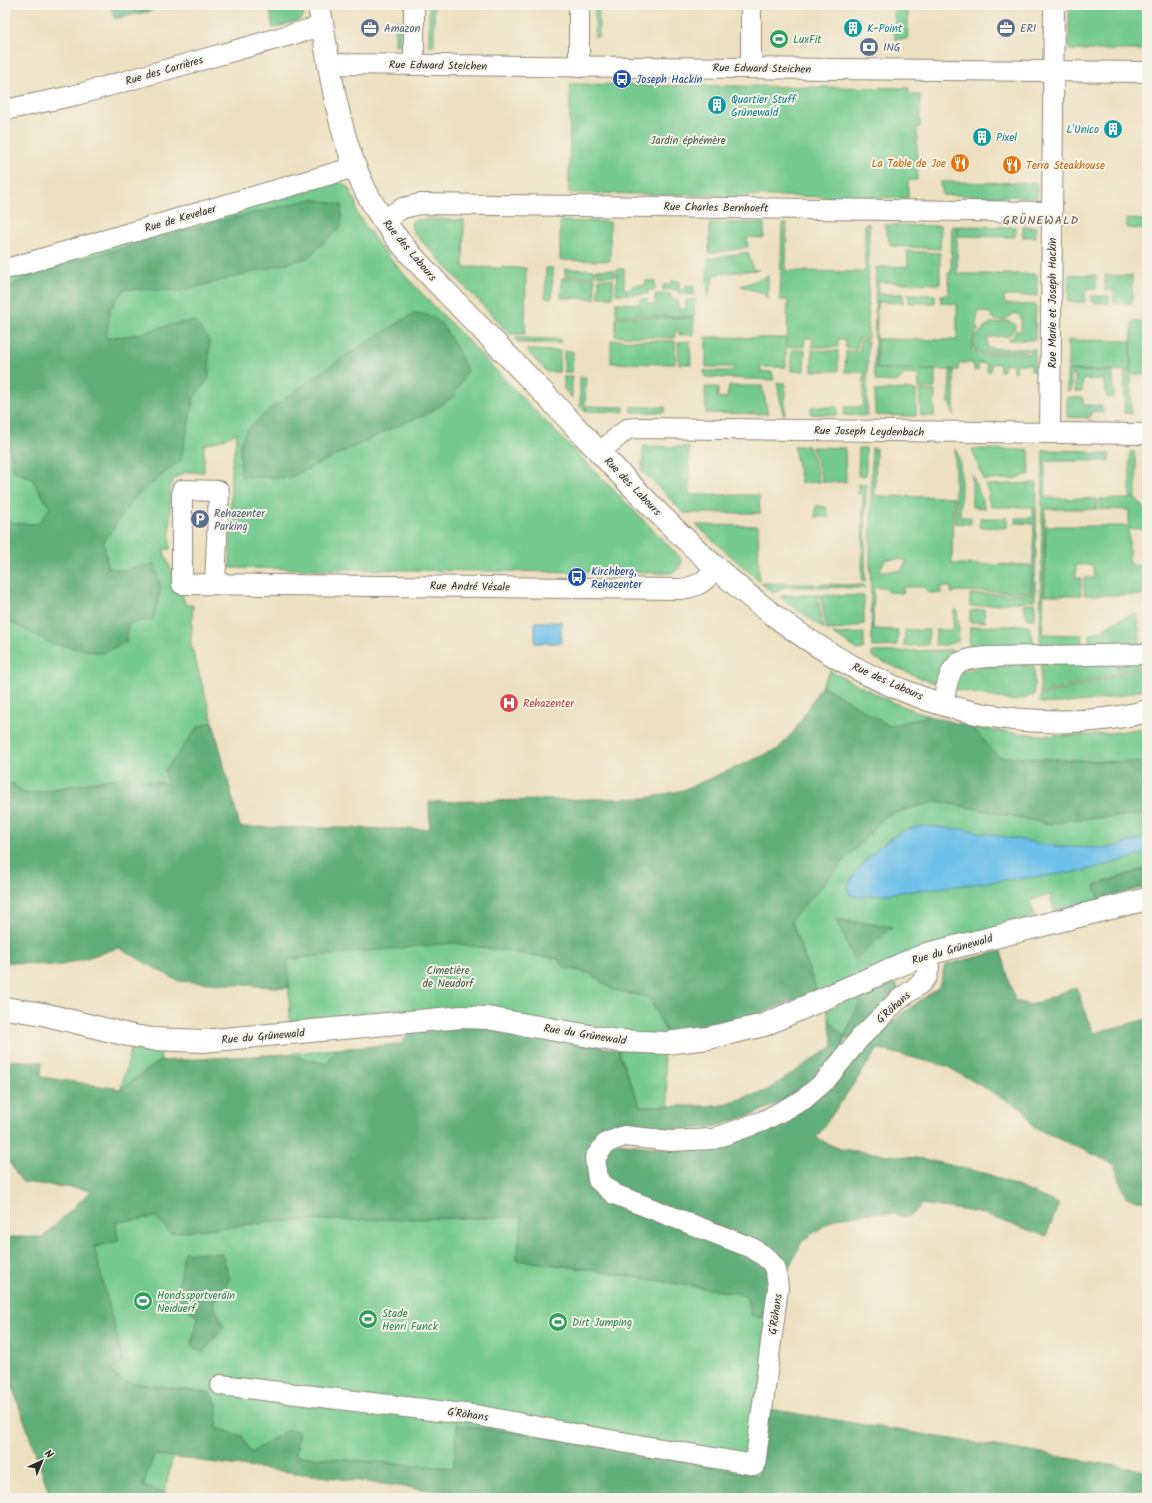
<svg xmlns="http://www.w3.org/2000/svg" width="1152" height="1503" viewBox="0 0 1152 1503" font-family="Kalam,sans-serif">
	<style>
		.green { fill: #75ca8e; stroke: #507a5c; fill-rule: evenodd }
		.forest { fill: #60ae79; stroke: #466c52 }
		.water { fill: #6dc0e9; stroke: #4c768a }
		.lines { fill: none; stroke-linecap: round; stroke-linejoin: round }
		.minor-casing { stroke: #8c8676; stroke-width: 22 }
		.major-casing { stroke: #8c8676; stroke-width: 24 }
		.minor { stroke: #fff; stroke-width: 20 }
		.major { stroke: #fff; stroke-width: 22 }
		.labels { text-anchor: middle; stroke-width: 4; stroke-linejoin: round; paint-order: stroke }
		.service-label { font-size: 11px; fill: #4e5e75; stroke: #f7f3e8; text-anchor: start }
		.culture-label { font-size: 11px; fill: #0d838f; stroke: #f7f3e8; text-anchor: start }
		.leisure-label { font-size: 11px; fill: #27864d; stroke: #f7f3e8; text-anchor: start }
		.street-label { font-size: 11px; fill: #2b2b2b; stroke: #f7f3e8 }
		.transit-label { font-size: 11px; fill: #164399; stroke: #f7f3e8; text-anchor: start }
		.park-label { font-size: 11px; fill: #415b49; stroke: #f7f3e8 }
		.food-label { font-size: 11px; fill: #c56008; stroke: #f7f3e8; text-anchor: end }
		.health-label { font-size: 11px; fill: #be3a42; stroke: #f7f3e8; text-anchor: start }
		.neighbourhood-label { font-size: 12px; letter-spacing: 1px; fill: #6a514e; stroke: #f7f3e8 }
	</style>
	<rect width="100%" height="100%" fill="#f7f3e8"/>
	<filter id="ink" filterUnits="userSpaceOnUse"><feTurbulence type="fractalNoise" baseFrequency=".025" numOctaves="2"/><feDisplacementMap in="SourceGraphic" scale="8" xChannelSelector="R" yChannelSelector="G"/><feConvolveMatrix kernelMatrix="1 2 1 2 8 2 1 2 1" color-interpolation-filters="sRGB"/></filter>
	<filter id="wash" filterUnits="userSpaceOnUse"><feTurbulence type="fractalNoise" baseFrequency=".012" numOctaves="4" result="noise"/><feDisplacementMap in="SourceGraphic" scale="16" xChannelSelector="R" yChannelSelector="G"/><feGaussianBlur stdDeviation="0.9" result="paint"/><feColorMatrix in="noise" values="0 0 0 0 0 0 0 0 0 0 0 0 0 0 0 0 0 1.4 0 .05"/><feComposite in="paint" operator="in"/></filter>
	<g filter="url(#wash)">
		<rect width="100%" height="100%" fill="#ede0c0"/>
		<g class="green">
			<polygon points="269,5 304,5 304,15 300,20 273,28"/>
			<rect x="429" y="5" width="5" height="41"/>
			<polygon points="595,5 599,5 599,36 595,37"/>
			<polygon points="894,5 908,5 908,39 895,39"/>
			<rect x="1069" y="5" width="78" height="45"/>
			<rect x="395" y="21" width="5" height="24"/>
			<polygon points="570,84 909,88 909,95 920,95 920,127 917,127 917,180 908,180 908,198 569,193"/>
			<path d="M330,181L340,182L348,187L356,202L357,214L382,249L411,282L541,417L674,551L681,559C682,568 678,570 671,573L230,568L231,471L237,433L224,439L204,445V472H186L175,478L172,484L170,489V549L163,550L186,605H193L191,645L213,722L198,727L165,770L168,784L123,777L25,794L13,784L5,785V274Z"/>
			<polygon points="940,182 1037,183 1037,197 942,195 942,187 940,187"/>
			<path d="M417,219L464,220L463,267L526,268L525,334H510L416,235C413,231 410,228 412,222Z"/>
			<polygon points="1127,219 1147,220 1147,229 1127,228"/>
			<polygon points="560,221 610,222 610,261 560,260"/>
			<polygon points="710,223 764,223 764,238 747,237 748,247 709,254"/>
			<polygon points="782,224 787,224 786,271 865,272 865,224 869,224 868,339 858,339 857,348 846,348 845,339 838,339 838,347 812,347 813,338 805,338 804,347 787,347 788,300 780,300"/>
			<polygon points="884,225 941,226 940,249 891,246"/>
			<path d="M952,226H957V274H1037V296H1004L1005,304L1036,305L1035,340H1008L1013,337L1016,330L1020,332L1021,330C1021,322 1024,312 1011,314C1006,323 993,323 990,313L978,311L976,326L978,330C973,337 972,340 972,349L977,354H1025L1029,353L1031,349H1035V371H1031V364H1016V371H1013V364H1004L1003,371H1000L999,364H991V371H987V364L978,363V371L974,370L973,363H959L958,370L877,369V339L957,340V304L941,303V295H949L948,273H951Z"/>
			<polygon points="958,226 1016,227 1015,237 958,236"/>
			<rect x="1023" y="227" width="13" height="10"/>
			<polygon points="907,251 940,253 940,284 878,282 878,294 903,294 903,303 877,302 876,369 935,370 935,388 919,388 918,375 904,374 897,382 876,381 874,369 876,267 908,266"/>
			<polygon points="748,252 753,269 759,270 715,274 708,297 707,269 709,259"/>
			<polygon points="546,268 553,268 552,298 545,298"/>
			<polygon points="565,269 614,270 615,276 598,276 598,272 595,272 595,276 565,276"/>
			<polygon points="617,269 624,269 624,289 632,289 633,285 646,285 646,281 655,281 655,290 648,290 648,294 616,294"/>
			<polygon points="1069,275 1096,275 1096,289 1085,289 1085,302 1068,302"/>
			<polygon points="1105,275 1132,276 1132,303 1114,303 1114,290 1105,290"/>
			<polygon points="768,276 768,300 763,293 741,286"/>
			<polygon points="562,278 595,278 595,299 561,298"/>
			<polygon points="599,279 613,279 613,297 598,297"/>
			<polygon points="671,281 679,281 679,290 686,290 686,285 694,286 694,295 679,294 678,290 663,290 663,285 671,285"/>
			<polygon points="655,294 671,294 671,299 678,299 678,309 686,309 686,300 695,300 694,317 616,315 616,303 640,304 640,299 647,299 647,304 655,304"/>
			<polygon points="909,294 935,295 935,303 909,303"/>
			<polygon points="1091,296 1109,296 1109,303 1091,302"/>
			<polygon points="616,317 694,318 693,335 679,335 679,331 675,330 675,338 615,336"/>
			<path d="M1007,321L1015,324V328L1009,336L988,337L987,348L1029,349L1025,352H980L975,350C970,336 982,331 990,323H999Z"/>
			<polygon points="1132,322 1147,323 1147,375 1131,374 1131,414 1124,413 1125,372 1131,372"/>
			<polygon points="706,337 786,338 786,367 760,367 761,372 772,372 774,380 705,377 704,371 733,371 734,367 706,367"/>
			<polygon points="515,338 560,339 560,343 519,343"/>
			<polygon points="611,340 675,341 675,364 611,363"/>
			<polygon points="1068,340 1131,341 1130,371 1068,370"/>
			<polygon points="690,341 691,364 679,364 678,342"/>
			<polygon points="860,341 868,341 867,416 844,415 845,407 863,407 864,372 845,372 846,351 860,351"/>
			<polygon points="526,350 560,351 559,372 547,372"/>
			<polygon points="791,350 805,350 804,371 791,371"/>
			<polygon points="812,350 838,351 838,371 812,371"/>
			<polygon points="564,351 573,351 572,372 564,372"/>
			<polygon points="950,370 954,370 954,416 949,403"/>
			<polygon points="1067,371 1113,372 1114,398 1107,397 1103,380 1083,379 1082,392 1075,391 1075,375 1071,375 1071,391 1067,391"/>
			<polygon points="564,377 572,377 572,398 564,389"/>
			<polygon points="580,377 586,377 585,412 580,406"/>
			<polygon points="777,383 785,383 785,414 783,414"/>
			<polygon points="729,386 762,386 768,414 706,413 705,387 719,387 717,397 727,398"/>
			<polygon points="900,389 916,390 916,416 875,415 875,391"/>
			<polygon points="919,390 935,391 934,416 921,416"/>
			<polygon points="1067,397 1083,398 1083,405 1102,406 1103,413 1092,411 1089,418 1067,417"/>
			<polygon points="587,406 624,407 624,412 586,411"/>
			<rect x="631" y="407" width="34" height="5"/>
			<polygon points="811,407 837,407 837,415 811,414"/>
			<polygon points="643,446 689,447 689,495 759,495 760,513 684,513 642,471"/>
			<polygon points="794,446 809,446 820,482 801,483"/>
			<polygon points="812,447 845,448 846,482 823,482"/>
			<polygon points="859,448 866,448 866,475 858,476"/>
			<path d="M872,448H876L875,496L953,497L952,564L1031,565V592L954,591V593H951V587H939L942,593H928L924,587H902L904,593L888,592L884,588L874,587L873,629L898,630L897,646L872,647L870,557ZM886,559L907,560L901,571H879Z"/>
			<path d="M955,449C964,458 960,502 960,517H971V524L955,523Z"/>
			<polygon points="972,449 1029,450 1030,474 1013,479 984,480"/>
			<polygon points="1043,450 1089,451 1089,454 1110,454 1109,461 1045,461 1045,498 1097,499 1097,509 1045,509 1043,634 1083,635 1082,645 1040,646"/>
			<polygon points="1130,451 1134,452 1136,464 1136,498 1130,498"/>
			<polygon points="972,474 985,508 972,507"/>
			<polygon points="1037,483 1035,600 970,607 970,594 1032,594 1034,524 1015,523 1015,518 1033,518 1033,507 991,507 987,496 990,496 985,485"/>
			<polygon points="858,484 866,484 865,581 862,581 863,495 858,494"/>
			<polygon points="1100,499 1136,499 1147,511 1147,529 1129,529 1129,565 1147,566 1147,600 1146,595 1084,595 1084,578 1094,578 1093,565 1076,565 1076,578 1081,578 1081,595 1045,595 1046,526 1129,526 1129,510 1100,509"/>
			<polygon points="816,506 826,507 829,517 815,517"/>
			<polygon points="980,518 1007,518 1007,528 979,527"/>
			<polygon points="696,525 758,526 759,581"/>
			<polygon points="761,583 815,584 816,587 785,587 773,593"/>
			<polygon points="818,584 864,585 865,588 818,587"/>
			<polygon points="785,595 817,595 824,629 780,597"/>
			<polygon points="820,595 864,596 864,624 846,629 827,630"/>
			<polygon points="1035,603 1035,619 1028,619 1023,604"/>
			<polygon points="984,609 985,622 970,622 970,611"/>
			<polygon points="954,610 957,610 959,628 958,641 946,645 935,645 936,630 953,630"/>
			<polygon points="1137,614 1141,644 1089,645 1090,635 1129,615"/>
			<polygon points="1028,625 1034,642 1034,646 969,647 970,627"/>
			<polygon points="905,630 929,630 928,645 904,646"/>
			<polygon points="864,633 864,649 858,650 833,634"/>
			<polygon points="952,650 941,685 923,679 872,657 872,652"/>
			<polygon points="1144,661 1143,666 1040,694 1041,663"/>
			<polygon points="1034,663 1034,695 1014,701 953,689 957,673 989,665"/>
			<path d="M1147,667V688C1112,700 1077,704 1040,703V696Z"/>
			<polygon points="830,671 894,703 929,716 889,726 822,685"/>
			<path d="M972,727C1033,737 1086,740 1147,727V763L998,757Z"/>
			<polygon points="938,801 1050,824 1078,819 1147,815 1147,868 1095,885 1099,900 1054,911 1050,895 1031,900 1035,916 817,992 791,920 886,815"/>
			<polygon points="453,942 558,959 565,968 590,973 613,990 649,997 668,1036 290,1022 288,959"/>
			<polygon points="864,993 844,1037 829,1020 827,1010"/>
			<polygon points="132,1044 162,1046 160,1061 121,1089"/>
			<polygon points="336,1049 327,1064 286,1054"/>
			<polygon points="618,1050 663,1052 669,1106 640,1106"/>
			<polygon points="156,1217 170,1233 279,1221 522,1217 517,1260 587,1269 746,1295 751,1315 762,1318 768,1286 788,1269 759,1476 575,1441 458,1425 454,1468 296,1456 298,1431 251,1453 242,1436 217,1428 217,1403 210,1393 124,1382 110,1372 94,1247 118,1241 116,1222"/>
			<polygon points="153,1455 173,1457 164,1494 143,1486"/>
		</g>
		<g class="forest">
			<polygon points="111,5 149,5 151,11 114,19"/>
			<polygon points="313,199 342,205 341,227 307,258 181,291 124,289 110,309 106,338 140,334 169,325 195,321 209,340 209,378 194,397 181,460 136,496 120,518 104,542 107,567 122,570 154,564 161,588 153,619 128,624 126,642 102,653 52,644 5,619 5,520 14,523 38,524 50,508 31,478 14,472 5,425 5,290 36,272 219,221"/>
			<path d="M414,313C419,314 428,314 432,316C447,325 460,355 467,371L453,397L427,414L397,426L289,478L241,477L240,445L247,430L270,409L345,356Z"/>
			<polygon points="822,685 889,726 929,716 972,727 999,757 1147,763 1147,815 1078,819 1051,824 938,801 886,815 791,920 817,992 736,1022 668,1036 649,997 613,990 590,973 565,968 558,959 453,943 288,959 289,988 178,981 119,948 59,966 5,962 5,785 13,784 25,794 123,777 167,784 165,770 198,727 213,722 240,827 430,829 429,802 647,798 683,790 778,749 795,730"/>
			<polygon points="1147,868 1147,886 1099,900 1095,885"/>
			<polygon points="836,919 892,927 854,960"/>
			<polygon points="1001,951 1015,1001 1031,1005 1076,987 1094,1033 1147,1019 1147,1203 1126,1197 1114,1164 1033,1127 1024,1110 946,1066 878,1049 816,1138 840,1149 923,1159 988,1174 1059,1204 1046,1236 979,1213 922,1204 910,1217 876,1212 836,1218 803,1240 788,1269 768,1286 762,1318 751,1315 746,1295 587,1269 517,1260 522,1217 279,1221 170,1233 156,1217 116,1222 118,1241 94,1247 123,1361 111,1372 124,1382 210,1393 217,1403 217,1428 242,1436 251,1453 287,1430 298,1431 296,1456 453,1468 457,1425 575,1441 759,1476 769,1409 1147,1471 1147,1498 492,1498 154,1455 143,1486 177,1498 51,1498 10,1380 5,1373 5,1237 43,1237 92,1190 22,1182 9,1162 5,1163 5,1060 42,1062 41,1077 121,1089 160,1061 286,1054 327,1064 336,1049 401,1044 410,1030 465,1024 484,1024 618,1050 640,1106 717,1106 766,1091 833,1046 829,1020 844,1037 864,993 893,980 900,990 853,1038 845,1039 842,1048 824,1070 797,1094 757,1113 715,1127 670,1131 626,1128 606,1142 671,1149 716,1146 776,1125 810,1104 864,1048 900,1015 939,987 945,965"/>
			<polygon points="184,1252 222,1254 230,1279 213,1303 224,1327 203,1352 191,1346 198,1317 182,1305 178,1286"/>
		</g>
		<g class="water">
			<rect x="535" y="622" width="26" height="21"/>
			<path d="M922,826L963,829L1058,847L1110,848L1147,837V853L1118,862L1078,872L858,897L850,894L847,887C859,865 879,844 901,832C907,828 915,828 922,826Z"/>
		</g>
	</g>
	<g filter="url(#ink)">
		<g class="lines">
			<defs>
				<g id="minor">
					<polyline points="329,64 1147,72"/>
					<polyline points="414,65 414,5"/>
					<polyline points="579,67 579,5"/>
					<polyline points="751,68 751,5"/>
					<polyline points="5,110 76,95 322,26"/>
					<polyline points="384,219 403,208 420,204 1052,212"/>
					<polyline points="5,267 10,268 355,167"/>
					<polyline points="1050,433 1054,5"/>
					<polyline points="600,452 627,429 636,428 1147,434"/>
					<path d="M215,584L219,491L182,490V584L681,589C700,586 704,582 717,567"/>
					<path d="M943,704C945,693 949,668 959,663C968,658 978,658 987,657L1147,654"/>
					<path d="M221,1385L481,1416L575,1434L755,1465L778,1288C776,1263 772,1261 752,1248L614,1194L598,1180L595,1158L606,1143L624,1136L671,1141L713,1139L763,1121L803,1100L825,1081L860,1038L897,1001L920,984L927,976L929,967L927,954"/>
				</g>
				<g id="major">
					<path d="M319,5C330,70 338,141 370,199C390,235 421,266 449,295C478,325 507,355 536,385C670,525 816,702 1023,720C1065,723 1107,722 1147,711"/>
					<polyline points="5,1008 43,1014 128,1035 152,1039 203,1041 462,1017 487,1018 618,1041 666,1043 708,1038 764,1025 900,965 927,954 1147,899"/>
				</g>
			</defs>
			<use href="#minor" class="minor-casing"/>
			<use href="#major" class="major-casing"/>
			<use href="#minor" class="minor"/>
			<use href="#major" class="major"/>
		</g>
	</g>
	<defs>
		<symbol id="office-disc" viewBox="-11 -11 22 22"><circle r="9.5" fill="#5c6f8a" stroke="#f7f3e8"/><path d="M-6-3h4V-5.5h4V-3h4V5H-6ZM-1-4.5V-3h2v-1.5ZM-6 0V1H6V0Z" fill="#fff"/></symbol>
		<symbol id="building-disc" viewBox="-11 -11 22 22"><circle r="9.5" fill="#0f9aa8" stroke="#f7f3e8"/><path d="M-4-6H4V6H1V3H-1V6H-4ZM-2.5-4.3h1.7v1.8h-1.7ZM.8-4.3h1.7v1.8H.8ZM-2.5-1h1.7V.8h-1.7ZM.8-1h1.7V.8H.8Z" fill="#fff"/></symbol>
		<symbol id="stadium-disc" viewBox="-11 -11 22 22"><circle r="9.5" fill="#2e9e5b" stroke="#f7f3e8"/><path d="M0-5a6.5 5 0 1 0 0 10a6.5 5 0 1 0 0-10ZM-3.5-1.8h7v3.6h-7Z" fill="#fff"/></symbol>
		<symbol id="bank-disc" viewBox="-11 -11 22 22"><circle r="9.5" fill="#5c6f8a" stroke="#f7f3e8"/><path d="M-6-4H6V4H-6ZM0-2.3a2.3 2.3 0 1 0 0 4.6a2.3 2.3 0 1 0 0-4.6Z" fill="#fff"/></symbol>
		<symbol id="bus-disc" viewBox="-11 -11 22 22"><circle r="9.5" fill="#1a4fb4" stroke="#f7f3e8"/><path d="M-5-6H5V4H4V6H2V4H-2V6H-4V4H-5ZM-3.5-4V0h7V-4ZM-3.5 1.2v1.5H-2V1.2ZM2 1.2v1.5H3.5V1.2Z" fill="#fff"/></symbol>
		<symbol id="restaurant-disc" viewBox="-11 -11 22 22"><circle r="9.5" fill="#e8710a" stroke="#f7f3e8"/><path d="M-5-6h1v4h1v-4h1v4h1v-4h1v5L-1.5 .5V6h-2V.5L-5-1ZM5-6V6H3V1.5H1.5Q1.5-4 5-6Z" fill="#fff"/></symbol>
		<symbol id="parking-disc" viewBox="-11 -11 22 22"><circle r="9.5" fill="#5c6f8a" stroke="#f7f3e8"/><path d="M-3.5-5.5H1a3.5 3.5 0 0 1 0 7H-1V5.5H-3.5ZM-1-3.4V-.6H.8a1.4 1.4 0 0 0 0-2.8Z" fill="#fff"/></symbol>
		<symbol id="hospital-disc" viewBox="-11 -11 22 22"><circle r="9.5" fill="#e0444e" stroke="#f7f3e8"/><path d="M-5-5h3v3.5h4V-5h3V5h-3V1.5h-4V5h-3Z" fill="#fff"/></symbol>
	</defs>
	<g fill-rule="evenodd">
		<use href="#office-disc" x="359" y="17" width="22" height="22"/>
		<use href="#building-disc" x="842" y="17" width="22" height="22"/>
		<use href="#office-disc" x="995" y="17" width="22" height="22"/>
		<use href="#stadium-disc" x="768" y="28" width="22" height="22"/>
		<use href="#bank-disc" x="858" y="36" width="22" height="22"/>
		<use href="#bus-disc" x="611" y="68" width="22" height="22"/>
		<use href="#building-disc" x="706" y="94" width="22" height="22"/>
		<use href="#building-disc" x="1102" y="118" width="22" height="22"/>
		<use href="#building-disc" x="971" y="126" width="22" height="22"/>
		<use href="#restaurant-disc" x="949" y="152" width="22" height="22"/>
		<use href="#restaurant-disc" x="1001" y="154" width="22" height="22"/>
		<use href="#parking-disc" x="189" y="508" width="22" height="22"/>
		<use href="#bus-disc" x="566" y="566" width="22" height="22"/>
		<use href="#hospital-disc" x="498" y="692" width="22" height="22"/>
		<use href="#stadium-disc" x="132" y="1290" width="22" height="22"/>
		<use href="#stadium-disc" x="357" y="1308" width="22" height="22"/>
		<use href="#stadium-disc" x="547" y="1311" width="22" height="22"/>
	</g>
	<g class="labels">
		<g class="service-label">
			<text x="384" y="32">Amazon</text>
			<text x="1020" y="32">ERI</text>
			<text x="883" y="51">ING</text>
			<text x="214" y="517">Rehazenter<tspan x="214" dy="13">Parking</tspan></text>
		</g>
		<g class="culture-label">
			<text x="867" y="32">K-Point</text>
			<text x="731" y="103">Quartier Stuff<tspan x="731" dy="13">Grünewald</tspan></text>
			<text x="1099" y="133" text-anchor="end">L'Unico</text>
			<text x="996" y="141">Pixel</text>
		</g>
		<g class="leisure-label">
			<text x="793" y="43">LuxFit</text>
			<text x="157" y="1299">Hondssportveräin<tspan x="157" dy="13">Neiduerf</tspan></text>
			<text x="382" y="1317">Stade<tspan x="382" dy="13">Henri Funck</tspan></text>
			<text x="572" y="1326">Dirt Jumping</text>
		</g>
		<g class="street-label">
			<text transform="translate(438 65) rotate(1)" y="4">Rue Edward Steichen</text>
			<text transform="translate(762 68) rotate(1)" y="4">Rue Edward Steichen</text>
			<text transform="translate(164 70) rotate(-16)" y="4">Rue des Carrières</text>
			<text transform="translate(716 207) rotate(1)" y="4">Rue Charles Bernhoeft</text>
			<text transform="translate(180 218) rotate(-16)" y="4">Rue de Kevelaer</text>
			<text transform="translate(410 250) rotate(50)" y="4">Rue des Labours</text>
			<text transform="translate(1052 303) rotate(-90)" y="4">Rue Marie et Joseph Hackin</text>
			<text transform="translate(869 431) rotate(1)" y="4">Rue Joseph Leydenbach</text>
			<text transform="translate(633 486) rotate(46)" y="4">Rue des Labours</text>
			<text transform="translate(470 586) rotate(1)" y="4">Rue André Vésale</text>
			<text transform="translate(888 681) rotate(24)" y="4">Rue des Labours</text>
			<text transform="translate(952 949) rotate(-16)" y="4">Rue du Grünewald</text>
			<text transform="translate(893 1007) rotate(-42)" y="4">G'Röhans</text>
			<text transform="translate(585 1034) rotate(9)" y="4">Rue du Grünewald</text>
			<text transform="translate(263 1036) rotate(-5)" y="4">Rue du Grünewald</text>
			<text transform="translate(775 1314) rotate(-82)" y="4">G'Röhans</text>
			<text transform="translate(468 1414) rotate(8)" y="4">G'Röhans</text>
		</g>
		<g class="transit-label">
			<text x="636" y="83">Joseph Hackin</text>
			<text x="591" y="575">Kirchberg,<tspan x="591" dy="13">Rehazenter</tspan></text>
		</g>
		<g class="park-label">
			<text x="688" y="144">Jardin éphémère</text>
			<text x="448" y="974">Cimetière<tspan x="448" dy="13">de Neudorf</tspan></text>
		</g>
		<g class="food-label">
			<text x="946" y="167">La Table de Joe</text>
			<text x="1026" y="169" text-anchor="start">Terra Steakhouse</text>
		</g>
		<g class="health-label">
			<text x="523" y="707">Rehazenter</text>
		</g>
		<g class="neighbourhood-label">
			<text x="1041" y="224">GRÜNEWALD</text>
		</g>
	</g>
	<rect width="1152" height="1503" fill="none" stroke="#f7f3e8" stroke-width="20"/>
	<g transform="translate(42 1461) rotate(44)" stroke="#f7f3e8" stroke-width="3" paint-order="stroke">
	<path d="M0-3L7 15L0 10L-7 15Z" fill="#2b2b2b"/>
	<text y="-6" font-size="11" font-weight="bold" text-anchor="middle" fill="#2b2b2b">N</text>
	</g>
</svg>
